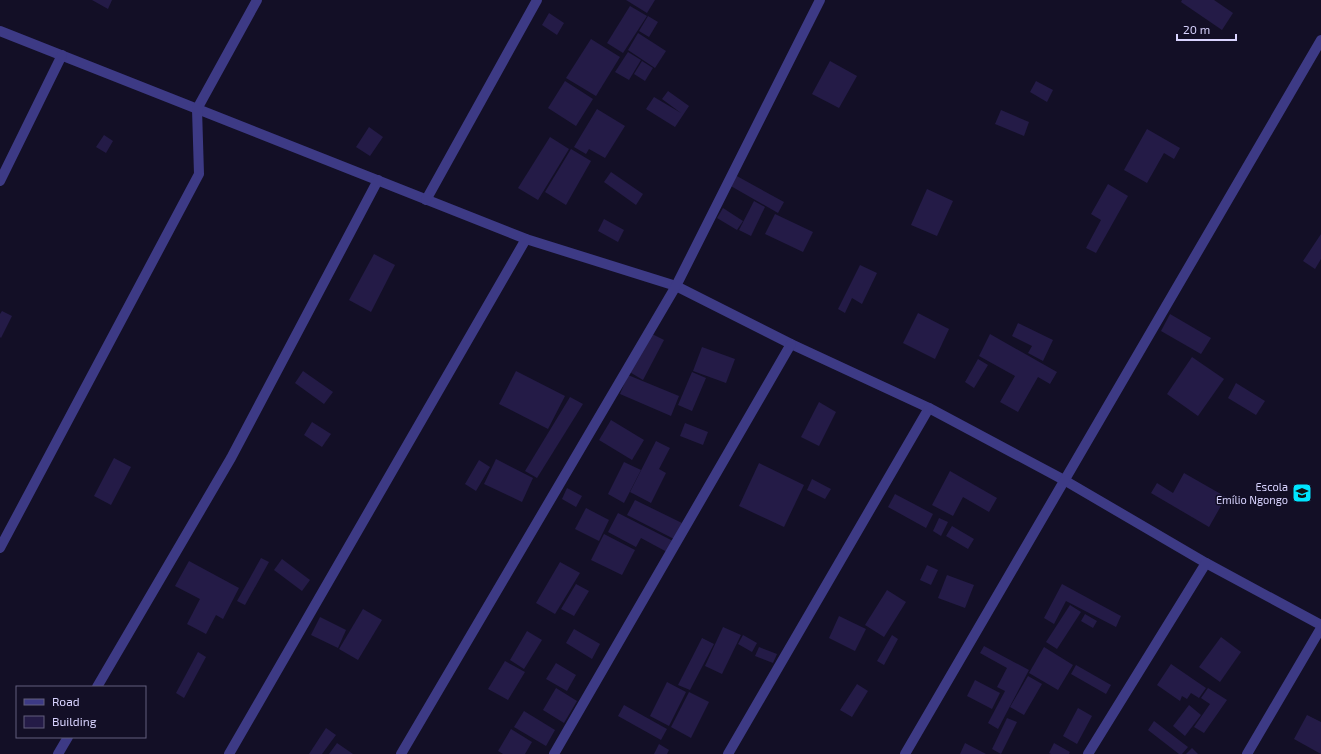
<svg xmlns="http://www.w3.org/2000/svg" width="1321" height="754" viewBox="0 0 1321 754" font-family="'Exo 2',sans-serif">
	<style>
		.building { fill: #241b47 }
		.lines { fill: none; stroke-linecap: round; stroke-linejoin: round }
		.minor { stroke: #3d3a85; stroke-width: 10 }
		.labels { text-anchor: middle; stroke-width: 3; stroke-linejoin: round; paint-order: stroke }
		.poi-label { font-size: 11px; fill: #d9d4ff; stroke: #130f26; text-anchor: end }
	</style>
	<rect width="100%" height="100%" fill="#130f26"/>
	<g class="building">
		<polygon points="92,0 112,0 108,9"/>
		<polygon points="626,0 655,0 647,13"/>
		<polygon points="1182,0 1214,0 1233,13 1222,30 1181,2"/>
		<polygon points="630,6 647,16 623,53 607,43"/>
		<polygon points="549,13 564,23 557,35 542,25"/>
		<polygon points="648,16 658,22 649,37 639,31"/>
		<polygon points="638,33 666,51 655,68 628,50"/>
		<polygon points="591,39 620,57 596,96 566,78"/>
		<polygon points="628,52 641,60 629,80 615,72"/>
		<polygon points="642,61 653,68 645,81 634,74"/>
		<polygon points="830,61 857,76 839,108 812,94"/>
		<polygon points="565,81 593,99 576,126 548,108"/>
		<polygon points="1036,81 1053,90 1047,102 1030,92"/>
		<polygon points="668,91 689,106 675,127 646,109 654,97 681,113 662,99"/>
		<polygon points="597,109 625,126 605,158 589,149 586,154 574,147"/>
		<polygon points="1001,110 1029,122 1024,136 995,124"/>
		<polygon points="369,127 383,137 370,156 356,147"/>
		<polygon points="1147,129 1180,148 1174,159 1164,153 1147,183 1124,170"/>
		<polygon points="104,135 113,141 106,153 96,147"/>
		<polygon points="550,137 569,149 538,200 518,188"/>
		<polygon points="571,149 591,161 566,205 545,192"/>
		<polygon points="611,172 643,194 636,205 604,182"/>
		<polygon points="735,175 784,202 778,213 729,185"/>
		<polygon points="1108,184 1128,196 1096,253 1086,248 1101,220 1091,214"/>
		<polygon points="927,189 953,201 937,236 911,225"/>
		<polygon points="754,201 765,207 751,236 739,230"/>
		<polygon points="723,208 743,221 737,230 717,218"/>
		<polygon points="775,214 813,232 803,252 765,234"/>
		<polygon points="604,219 624,230 618,242 598,231"/>
		<polygon points="1321,234 1321,259 1315,269 1303,261"/>
		<polygon points="374,254 395,265 371,312 349,300"/>
		<polygon points="860,265 877,273 862,304 852,298 845,313 838,309"/>
		<polygon points="2,311 12,316 1,338 0,337 0,314"/>
		<polygon points="918,313 949,329 935,359 903,343"/>
		<polygon points="1170,314 1211,338 1201,354 1161,331"/>
		<polygon points="1018,323 1053,340 1043,361 1028,353 1032,346 1012,336"/>
		<polygon points="648,332 664,340 643,380 628,371"/>
		<polygon points="990,334 1057,372 1050,384 1038,377 1018,412 1000,402 1015,376 979,356"/>
		<polygon points="702,347 735,359 726,383 693,371"/>
		<polygon points="1192,357 1224,379 1198,416 1167,394"/>
		<polygon points="978,359 988,365 974,388 965,382"/>
		<polygon points="303,371 333,392 324,404 295,383"/>
		<polygon points="516,371 565,396 548,429 499,404"/>
		<polygon points="692,372 706,378 692,411 678,405"/>
		<polygon points="628,375 679,396 671,416 620,394"/>
		<polygon points="1236,383 1265,401 1256,415 1228,398"/>
		<polygon points="570,397 583,404 537,478 525,471"/>
		<polygon points="819,402 836,412 819,446 801,437"/>
		<polygon points="611,420 644,440 632,460 599,440"/>
		<polygon points="312,422 331,434 322,447 304,435"/>
		<polygon points="685,423 708,432 703,445 680,436"/>
		<polygon points="656,441 670,448 659,469 666,473 651,503 630,492"/>
		<polygon points="114,458 131,467 111,505 94,496"/>
		<polygon points="496,459 533,478 522,502 484,484"/>
		<polygon points="479,460 490,467 476,491 465,484"/>
		<polygon points="624,462 641,470 624,503 608,494"/>
		<polygon points="759,463 804,485 784,527 739,506"/>
		<polygon points="950,471 997,498 989,512 963,497 953,516 932,505"/>
		<polygon points="1184,473 1226,497 1209,527 1151,493 1157,483 1173,493"/>
		<polygon points="812,479 831,489 825,499 807,490"/>
		<polygon points="567,488 582,496 576,507 562,499"/>
		<polygon points="895,494 933,514 926,528 888,507"/>
		<polygon points="635,500 682,523 674,539 627,515"/>
		<polygon points="586,508 609,520 599,541 575,529"/>
		<polygon points="618,513 673,541 667,552 641,538 636,547 608,532"/>
		<polygon points="939,518 948,522 941,536 933,531"/>
		<polygon points="952,526 974,539 968,549 946,536"/>
		<polygon points="604,534 635,550 622,575 591,560"/>
		<polygon points="261,558 269,562 245,605 237,601"/>
		<polygon points="282,559 310,580 302,591 274,570"/>
		<polygon points="189,561 239,588 223,619 216,615 206,634 187,624 200,599 175,586"/>
		<polygon points="560,562 580,573 555,614 536,603"/>
		<polygon points="927,565 938,570 931,585 920,580"/>
		<polygon points="947,575 974,585 965,608 938,598"/>
		<polygon points="576,584 589,591 574,616 561,609"/>
		<polygon points="1062,584 1121,616 1116,627 1066,601 1054,624 1044,618"/>
		<polygon points="887,590 906,602 884,637 865,625"/>
		<polygon points="1070,605 1081,612 1057,649 1046,642"/>
		<polygon points="363,609 382,620 358,660 339,649"/>
		<polygon points="1085,614 1097,621 1093,628 1081,621"/>
		<polygon points="839,616 866,629 855,651 829,638"/>
		<polygon points="320,617 346,630 338,648 311,635"/>
		<polygon points="723,627 741,635 722,674 705,666"/>
		<polygon points="574,629 600,644 592,659 566,643"/>
		<polygon points="527,631 542,640 524,669 510,660"/>
		<polygon points="743,635 757,643 752,652 738,644"/>
		<polygon points="892,635 898,639 884,665 877,661"/>
		<polygon points="1221,637 1241,652 1220,682 1199,667"/>
		<polygon points="702,638 714,644 690,690 678,685"/>
		<polygon points="984,646 1029,670 998,729 988,723 1005,691 997,687 1007,668 980,653"/>
		<polygon points="759,647 777,654 773,663 755,656"/>
		<polygon points="1044,647 1073,665 1058,690 1029,673"/>
		<polygon points="198,652 206,657 184,698 176,693"/>
		<polygon points="505,661 525,672 508,700 488,689"/>
		<polygon points="556,663 576,675 567,691 546,679"/>
		<polygon points="1171,664 1206,688 1199,698 1191,693 1187,699 1182,696 1180,701 1157,685"/>
		<polygon points="1076,665 1111,685 1106,694 1071,674"/>
		<polygon points="1028,676 1042,684 1024,715 1010,707"/>
		<polygon points="975,680 1000,693 992,709 967,696"/>
		<polygon points="667,682 686,692 669,726 650,716"/>
		<polygon points="857,684 868,691 852,717 840,710"/>
		<polygon points="556,688 577,701 564,723 543,710"/>
		<polygon points="1208,688 1227,700 1204,733 1194,727 1210,704 1201,698"/>
		<polygon points="689,692 709,702 691,738 671,727"/>
		<polygon points="624,705 667,729 661,740 618,716"/>
		<polygon points="1189,705 1201,715 1185,736 1173,726"/>
		<polygon points="1078,708 1092,716 1077,744 1063,736"/>
		<polygon points="524,711 555,730 546,746 514,727"/>
		<polygon points="1307,715 1321,722 1321,754 1294,739"/>
		<polygon points="1007,718 1017,722 1001,754 992,749"/>
		<polygon points="1154,721 1188,747 1182,754 1179,754 1148,730"/>
		<polygon points="326,728 336,735 322,754 309,754"/>
		<polygon points="511,729 532,742 525,754 503,754 498,751"/>
		<polygon points="337,743 353,754 329,754"/>
		<polygon points="965,743 986,754 960,754"/>
		<polygon points="1054,743 1070,752 1069,754 1051,754 1049,753"/>
		<polygon points="659,744 669,750 667,754 654,754"/>
		<polygon points="1192,748 1198,754 1186,754"/>
	</g>
	<g class="lines">
		<g class="minor">
			<polyline points="0,31 526,239 676,286 791,344 929,408 1064,480 1206,563 1321,625"/>
			<polyline points="0,181 62,55"/>
			<polyline points="426,200 537,0"/>
			<polyline points="0,548 199,174 197,109 257,0"/>
			<polyline points="97,687 231,458 378,180"/>
			<polyline points="58,754 68,737"/>
			<polyline points="229,754 526,239"/>
			<polyline points="401,754 676,286 820,0"/>
			<polyline points="554,754 791,344"/>
			<polyline points="728,754 929,408"/>
			<polyline points="905,754 1321,40"/>
			<polyline points="1088,754 1206,563"/>
			<polyline points="1247,754 1321,628"/>
		</g>
	</g>
	<defs>
		<symbol id="school-square" viewBox="-11 -11 22 22"><rect x="-9" y="-9" width="18" height="18" rx="4" fill="#00e5ff" stroke="#130f26"/><path d="M0-5L7-2L0 1L-7-2ZM-4 1L0 2.5L4 1V4Q0 6-4 4Z" fill="#111"/></symbol>
	</defs>
	<g fill-rule="evenodd">
		<use href="#school-square" x="1291" y="482" width="22" height="22"/>
	</g>
	<g class="labels">
		<g class="poi-label">
			<text x="1288" y="491">Escola<tspan x="1288" dy="13">Emílio Ngongo</tspan></text>
		</g>
	</g>
	<rect x="16" y="686" width="130" height="52" fill="#130f26" stroke="#625e7d"/>
	<rect x="24" y="699" width="20" height="6" fill="#3d3a85" stroke="#625e7d"/>
	<text x="52" y="706" font-size="12" fill="#d9d4ff">Road</text>
	<rect x="24" y="716" width="20" height="12" fill="#241b47" stroke="#625e7d"/>
	<text x="52" y="726" font-size="12" fill="#d9d4ff">Building</text>
	<path d="M1177 34v6h59v-6" fill="none" stroke="#d9d4ff" stroke-width="2"/>
	<text x="1183" y="34" font-size="12" fill="#d9d4ff" stroke="#130f26" stroke-width="3" paint-order="stroke">20 m</text>
</svg>
